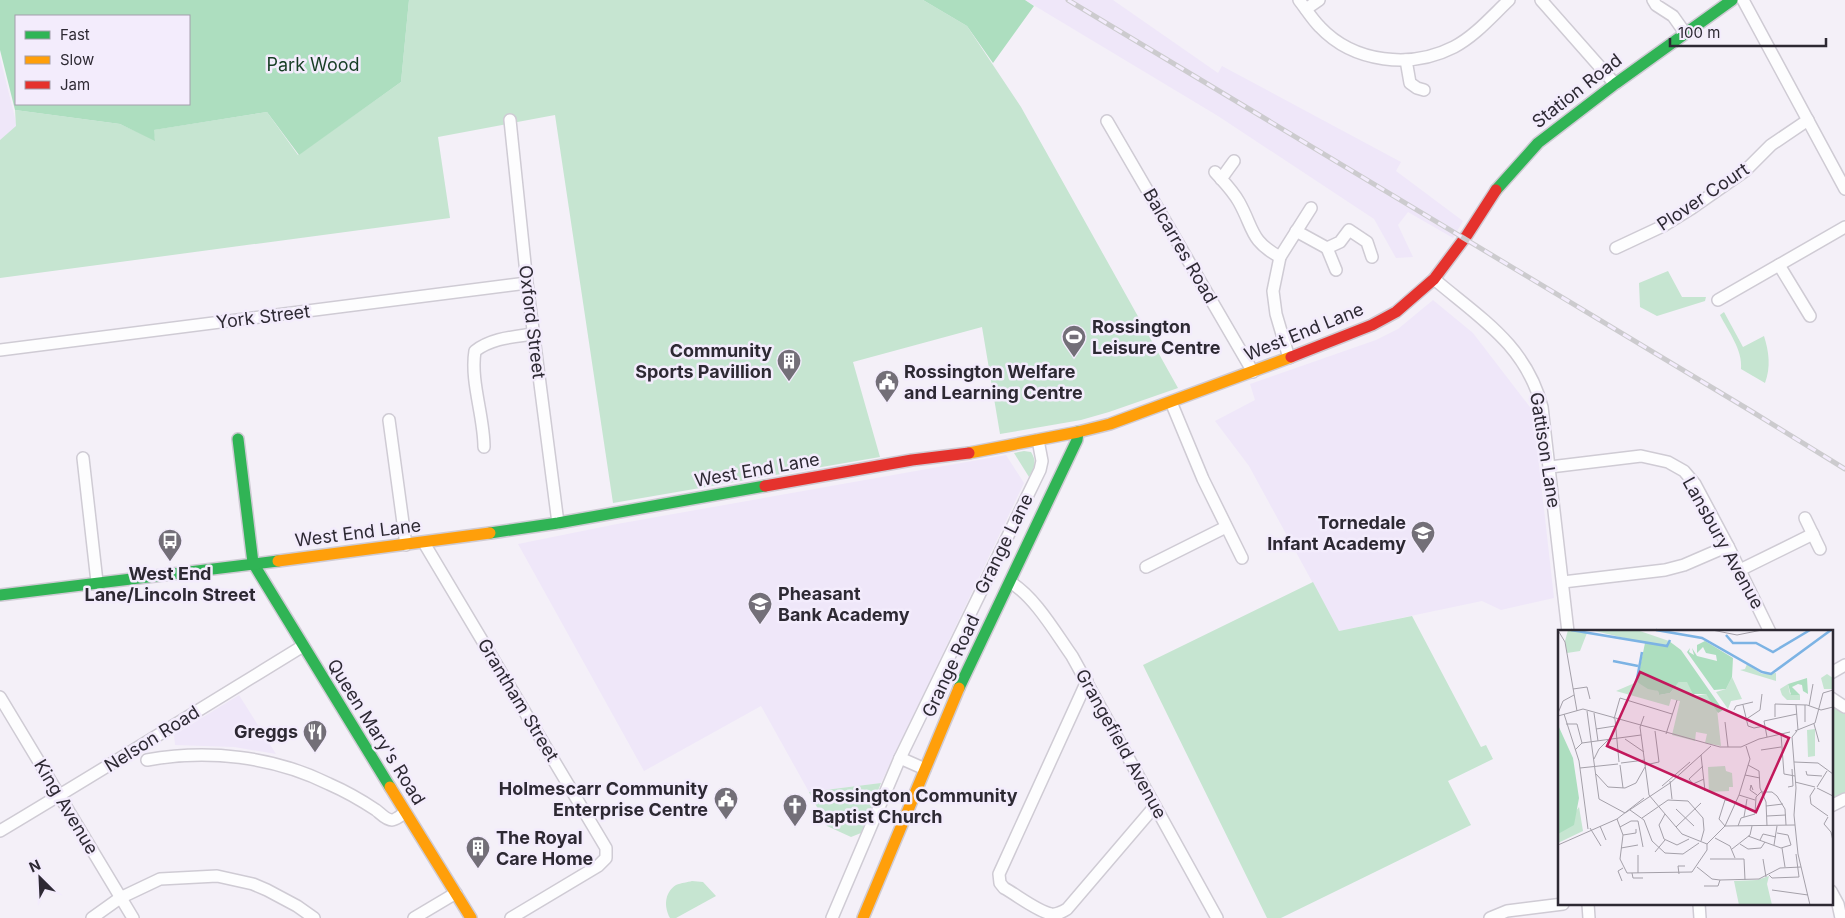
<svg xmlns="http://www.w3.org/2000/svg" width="1845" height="918" viewBox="0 0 1845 918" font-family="Inter,sans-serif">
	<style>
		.built { fill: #efe7f9 }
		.green { fill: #c6e5d1 }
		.forest { fill: #addebf; fill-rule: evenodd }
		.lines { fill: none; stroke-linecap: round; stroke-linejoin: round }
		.street-casing { stroke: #cfcbd4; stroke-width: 14 }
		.fast-casing { stroke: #cfcbd4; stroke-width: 14 }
		.slow-casing { stroke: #cfcbd4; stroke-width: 14 }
		.jam-casing { stroke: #cfcbd4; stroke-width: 14 }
		.street { stroke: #fdfdfe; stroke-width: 11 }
		.fast { stroke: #30b455; stroke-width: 11 }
		.slow { stroke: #ff9f0a; stroke-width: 11 }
		.jam { stroke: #e5322d; stroke-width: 11 }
		.rail-casing { stroke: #cccbce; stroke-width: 5 }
		.rail { stroke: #f3ecfc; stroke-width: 3; stroke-dasharray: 9; stroke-linecap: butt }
		.labels { text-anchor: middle; stroke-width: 5; stroke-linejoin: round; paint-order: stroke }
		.park-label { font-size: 18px; fill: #173d24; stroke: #f3ecfc }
		.street-label { font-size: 18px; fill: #2d2933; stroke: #f3ecfc }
		.poi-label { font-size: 18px; font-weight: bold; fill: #2d2933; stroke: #f3ecfc; text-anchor: start }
		.inset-river { fill: none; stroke: #7cb3e4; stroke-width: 2.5 }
		.inset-road { fill: none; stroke: #a4a0a9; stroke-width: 1 }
		.view { fill: #c2185b; fill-opacity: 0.15; stroke: #c2185b; stroke-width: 2.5 }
		.inset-edge { fill: none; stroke: #2d2933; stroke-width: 2.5 }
	</style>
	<rect width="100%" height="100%" fill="#f4f0f8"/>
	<g class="built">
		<polygon points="1025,0 1113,0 1218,73 1222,66 1401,162 1396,171 1463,221 1453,238 1408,212 1398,225 1413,257 1396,258 1374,219 1218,116"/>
		<polygon points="0,57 17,126 0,140"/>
		<polygon points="1433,300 1473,333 1533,411 1554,598 1501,610 1482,601 1339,631 1249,466 1215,421 1255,400 1250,384 1376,340 1398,329"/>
		<polygon points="1006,455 1024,483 881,783 809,792 761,706 644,771 518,544 617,524"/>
		<polygon points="239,695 276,754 234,747 175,745 174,735"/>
	</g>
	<g class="green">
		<polygon points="409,0 923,0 967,26 1021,107 1178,388 1109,412 1081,420 1000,434 982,327 853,362 880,457 613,503 555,115 438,137 450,218 0,278 0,140 16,126 15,110 120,124 155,140 153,130 267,112 298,155 401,82"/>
		<polygon points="1668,271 1682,297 1706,297 1705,301 1657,316 1640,307 1639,283"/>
		<path d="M1724,312L1743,347L1764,336C1769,352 1771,367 1765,383L1741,369C1743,350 1728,331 1720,315Z"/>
		<path d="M1024,451L1031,452C1037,462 1035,467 1029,477L1014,453Z"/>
		<polygon points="1313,582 1339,631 1412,616 1481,747 1486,745 1493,759 1448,781 1471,825 1281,918 1267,918 1143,665"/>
		<polygon points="1831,705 1845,714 1845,793 1831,800"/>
		<polygon points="881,783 861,833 851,837 827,826 809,792"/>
		<path d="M692,881L703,882L716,896L676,918H670C664,907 664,893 676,885C681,883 688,882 692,881Z"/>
	</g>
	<g class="forest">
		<path d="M0,0H409L401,82L299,155L267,112L154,130L155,141L120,124L15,110L0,50ZM16,16H189V104H16Z"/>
		<polygon points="923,0 1025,0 1034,6 993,63 967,26"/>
	</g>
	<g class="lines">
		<defs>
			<g id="street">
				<path d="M1299,0C1306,9 1312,19 1320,27C1354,63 1411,69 1454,47C1475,36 1492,16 1509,0"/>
				<polyline points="1541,0 1615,84"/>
				<polyline points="1653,0 1656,5 1673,16 1685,33"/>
				<polyline points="1743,0 1845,189"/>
				<polyline points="1306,9 1319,0"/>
				<polyline points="1406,60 1410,83 1417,88 1424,90"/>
				<polyline points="510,120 527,283 558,523"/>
				<polyline points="1107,121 1253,372"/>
				<path d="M1215,172C1223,181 1233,191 1239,202C1254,229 1250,241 1280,257"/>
				<polyline points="1221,179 1234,161"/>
				<polyline points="1296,231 1327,248"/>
				<polyline points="1616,248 1663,226 1692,208 1745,171 1771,145 1808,120"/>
				<polyline points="1779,265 1810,316"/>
				<polyline points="1336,270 1327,248 1340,242 1349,230 1367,242 1372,257"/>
				<path d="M1434,279C1480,318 1526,345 1542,407L1568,632"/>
				<polyline points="1718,300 1845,227"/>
				<polyline points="0,350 527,283"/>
				<polyline points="1289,358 1276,314 1273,291 1280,257 1311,208"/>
				<polyline points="1171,402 1203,479 1242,558"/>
				<polyline points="389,420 406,545"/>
				<path d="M484,447C484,416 470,381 475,351C492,338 513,337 533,334"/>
				<polyline points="83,458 97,582"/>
				<polyline points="1550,467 1641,456 1668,462 1684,471 1695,484 1728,546 1770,632"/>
				<polyline points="1805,518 1820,549"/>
				<polyline points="424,543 606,848 606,858 598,866 511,918"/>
				<polyline points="1146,567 1226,527"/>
				<polyline points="1740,570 1813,534"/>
				<path d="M1010,582C1035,597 1055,632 1072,656L1217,918"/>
				<polyline points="1563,582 1665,570 1684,565 1728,546"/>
				<polyline points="1831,673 1845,665"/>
				<path d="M1087,681L999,874L1000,883L1004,888C1017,895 1037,911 1051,914C1057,915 1062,912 1067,909L1155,806"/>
				<polyline points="0,697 133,918"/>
				<polyline points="1831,698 1845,707"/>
				<polyline points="900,758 925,769"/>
				<path d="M147,760C207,749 273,756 329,784C345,791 361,800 376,810C380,813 386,820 392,820C396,820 401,815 405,813"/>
				<polyline points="1831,806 1845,799"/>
				<path d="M0,831C102,770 202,708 303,646"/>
				<polyline points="1831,891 1838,904 1841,918"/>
				<polyline points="1588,904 1589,918"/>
				<polyline points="1699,904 1700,918"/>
				<polyline points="92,918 120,898 160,879 217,876 253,884 267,890 297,906 314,918"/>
				<polyline points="414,918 456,893"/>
				<polyline points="832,918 900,758 1040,470 1042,461 1038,440"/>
				<polyline points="1490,918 1507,911 1563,904"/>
			</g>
			<g id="fast">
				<polyline points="1496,190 1538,143 1615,84 1732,0"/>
				<polyline points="238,439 253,563 390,787"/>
				<polyline points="490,533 558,523 765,486"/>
				<polyline points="0,595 278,561"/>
				<polyline points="959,688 1077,440 1078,432"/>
			</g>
			<g id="slow">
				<polyline points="969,453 1078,432 1110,424 1291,357"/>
				<polyline points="278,561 490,533"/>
				<polyline points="390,787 471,918"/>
				<polyline points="863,918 959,688"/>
			</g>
			<g id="jam">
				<polyline points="1291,357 1372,325 1396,312 1434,279 1467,235 1496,190"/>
				<polyline points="765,486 912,460 969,453"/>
			</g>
		</defs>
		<use href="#street" class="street-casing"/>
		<use href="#fast" class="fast-casing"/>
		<use href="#slow" class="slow-casing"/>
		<use href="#jam" class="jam-casing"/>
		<use href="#street" class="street"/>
		<use href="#fast" class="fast"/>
		<use href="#slow" class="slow"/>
		<use href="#jam" class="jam"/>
		<defs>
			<polyline id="rail" points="1068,0 1751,411 1845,469"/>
		</defs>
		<use href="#rail" class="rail-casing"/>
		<use href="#rail" class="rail"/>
	</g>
	<defs>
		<symbol id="stadium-pin" viewBox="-11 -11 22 30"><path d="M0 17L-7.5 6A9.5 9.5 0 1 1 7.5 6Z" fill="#736f78" stroke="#f3ecfc"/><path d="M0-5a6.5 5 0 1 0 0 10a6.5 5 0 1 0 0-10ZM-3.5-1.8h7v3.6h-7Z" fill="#fff"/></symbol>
		<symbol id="building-pin" viewBox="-11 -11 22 30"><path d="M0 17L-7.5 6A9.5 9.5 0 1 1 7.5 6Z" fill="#736f78" stroke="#f3ecfc"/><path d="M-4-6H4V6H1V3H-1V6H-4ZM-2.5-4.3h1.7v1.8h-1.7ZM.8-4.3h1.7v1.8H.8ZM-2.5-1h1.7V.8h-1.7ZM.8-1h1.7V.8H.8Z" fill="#fff"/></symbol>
		<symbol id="civic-pin" viewBox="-11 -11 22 30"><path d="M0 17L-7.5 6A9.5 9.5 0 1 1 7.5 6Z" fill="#736f78" stroke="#f3ecfc"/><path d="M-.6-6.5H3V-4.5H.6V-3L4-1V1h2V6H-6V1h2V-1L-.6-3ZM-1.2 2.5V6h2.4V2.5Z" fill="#fff"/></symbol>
		<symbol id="school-pin" viewBox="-11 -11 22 30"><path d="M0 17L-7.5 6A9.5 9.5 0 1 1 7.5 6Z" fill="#736f78" stroke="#f3ecfc"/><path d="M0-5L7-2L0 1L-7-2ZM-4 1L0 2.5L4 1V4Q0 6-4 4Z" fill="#fff"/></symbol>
		<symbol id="bus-pin" viewBox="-11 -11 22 30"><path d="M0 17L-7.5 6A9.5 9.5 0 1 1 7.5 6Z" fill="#736f78" stroke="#f3ecfc"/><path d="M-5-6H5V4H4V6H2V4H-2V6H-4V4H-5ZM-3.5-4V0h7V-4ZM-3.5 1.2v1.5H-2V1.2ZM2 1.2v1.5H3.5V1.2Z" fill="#fff"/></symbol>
		<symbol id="restaurant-pin" viewBox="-11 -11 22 30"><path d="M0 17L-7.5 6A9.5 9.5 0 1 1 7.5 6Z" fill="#736f78" stroke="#f3ecfc"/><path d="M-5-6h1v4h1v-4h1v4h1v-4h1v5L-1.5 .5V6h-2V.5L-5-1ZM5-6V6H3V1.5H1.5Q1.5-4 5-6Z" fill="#fff"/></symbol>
		<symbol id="church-pin" viewBox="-11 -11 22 30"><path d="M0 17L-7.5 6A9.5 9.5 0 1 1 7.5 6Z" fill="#736f78" stroke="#f3ecfc"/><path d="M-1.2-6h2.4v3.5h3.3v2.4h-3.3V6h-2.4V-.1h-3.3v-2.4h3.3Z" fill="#fff"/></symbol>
	</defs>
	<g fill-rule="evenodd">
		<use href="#stadium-pin" x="1060" y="323" width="28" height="38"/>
		<use href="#building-pin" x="775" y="347" width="28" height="38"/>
		<use href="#civic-pin" x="873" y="368" width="28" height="38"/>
		<use href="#school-pin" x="1409" y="519" width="28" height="38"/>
		<use href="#bus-pin" x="156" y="527" width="28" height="38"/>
		<use href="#school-pin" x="746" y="590" width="28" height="38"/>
		<use href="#restaurant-pin" x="301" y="718" width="28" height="38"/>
		<use href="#civic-pin" x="712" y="785" width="28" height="38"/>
		<use href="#church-pin" x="781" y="792" width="28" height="38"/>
		<use href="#building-pin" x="464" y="834" width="28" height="38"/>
	</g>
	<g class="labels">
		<g class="park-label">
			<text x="313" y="71">Park Wood</text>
		</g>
		<g class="street-label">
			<text transform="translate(1577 91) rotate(-38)" y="6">Station Road</text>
			<text transform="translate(1703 197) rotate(-34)" y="6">Plover Court</text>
			<text transform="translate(1180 246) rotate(60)" y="6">Balcarres Road</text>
			<text transform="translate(263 317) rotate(-7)" y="6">York Street</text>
			<text transform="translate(532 322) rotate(83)" y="6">Oxford Street</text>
			<text transform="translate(1304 332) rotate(-22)" y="6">West End Lane</text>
			<text transform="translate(1545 450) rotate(81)" y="6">Gattison Lane</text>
			<text transform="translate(757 470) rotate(-10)" y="6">West End Lane</text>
			<text transform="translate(358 533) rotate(-7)" y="6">West End Lane</text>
			<text transform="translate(1723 543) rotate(61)" y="6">Lansbury Avenue</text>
			<text transform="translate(1004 544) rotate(-64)" y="6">Grange Lane</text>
			<text transform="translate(951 666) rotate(-65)" y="6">Grange Road</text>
			<text transform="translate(518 700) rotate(59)" y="6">Grantham Street</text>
			<text transform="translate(376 732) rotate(58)" y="6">Queen Mary's Road</text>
			<text transform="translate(152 739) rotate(-32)" y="6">Nelson Road</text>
			<text transform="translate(1121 744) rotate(61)" y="6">Grangefield Avenue</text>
			<text transform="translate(66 807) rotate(59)" y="6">King Avenue</text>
		</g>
		<g class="poi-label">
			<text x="1092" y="333">Rossington<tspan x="1092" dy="21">Leisure Centre</tspan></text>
			<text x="772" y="357" text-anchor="end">Community<tspan x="772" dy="21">Sports Pavillion</tspan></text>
			<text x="904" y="378">Rossington Welfare<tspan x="904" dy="21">and Learning Centre</tspan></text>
			<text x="1406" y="529" text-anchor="end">Tornedale<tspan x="1406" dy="21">Infant Academy</tspan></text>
			<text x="170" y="580" text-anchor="middle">West End<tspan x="170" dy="21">Lane/Lincoln Street</tspan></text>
			<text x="778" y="600">Pheasant<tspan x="778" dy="21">Bank Academy</tspan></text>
			<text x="298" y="738" text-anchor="end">Greggs</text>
			<text x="708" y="795" text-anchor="end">Holmescarr Community<tspan x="708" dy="21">Enterprise Centre</tspan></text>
			<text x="812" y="802">Rossington Community<tspan x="812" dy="21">Baptist Church</tspan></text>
			<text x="496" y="844">The Royal<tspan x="496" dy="21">Care Home</tspan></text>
		</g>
	</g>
	<g transform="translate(1558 630)">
		<rect width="275" height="275" fill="#f4f0f8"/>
		<path d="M10,0L29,3L22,21L9,23L7,11ZM33,0H79L111,11L107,15L87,13ZM189,34L204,44L218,43V51L182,40L187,39ZM269,44L275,48V59H266L263,48ZM174,47L184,69L173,71L170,79L158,62L168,59ZM79,52L100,61L101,65L112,63L121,52H130L137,66L148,64L159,79L163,116L147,113L149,104L138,102L137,111L114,105L122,71L113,69L111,76L58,61ZM230,54L232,64L242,65V70H229L224,65L222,59ZM257,99V126L250,127L249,100ZM167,136L168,141L174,143L175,157H171V161L151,162L150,137ZM21,177L25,201L0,213V204ZM211,246L209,254L214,275H181L176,251L199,250Z" fill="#c6e5d1"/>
		<path d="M111,11L123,20L165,80L160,83L148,64H135L129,52H121L112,63L101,65L100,61L90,59L79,52L87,13L107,15ZM147,11L175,28L174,47L168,59L156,60L129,22L132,18L131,22L136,25L134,18L139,26L159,31L158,25L148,23L145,17L139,23V15ZM249,48L250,64L245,61L244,55L240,54L234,57L242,65H233L230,54ZM0,95L15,128L21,168L16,195L0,204Z" fill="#addebf"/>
		<path class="inset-river" d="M13,0L109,16L112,10M98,0L144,8L204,42L213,44L273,0M168,5L175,13H198L215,22L252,0M55,31L80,36M79,49L84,22"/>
		<path class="inset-road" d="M154,0L179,5L204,0M1,2L7,12L19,81M15,59L29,57L32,69M185,75L190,96L196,98L206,96M238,75L240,100M247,75V92M251,76L255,54M176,80L178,76L195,72M29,81L41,169L67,183L112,153L153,116M0,83L5,71L16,65M36,83L40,111M6,84L21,131L30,199M0,86L25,79L162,117H183L201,109L232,102M86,86L82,97L91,165L124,204L149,214M217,87V74L249,75L263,80L275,77M56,89L62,68L114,84M57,89L61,132M187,90L202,80L204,64M167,92L170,117M8,94H19L24,113L17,120M256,94L261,112M38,99L57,96M237,101L257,93L265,63L275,60M239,101L234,107L238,158L236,185L240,224L252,275M108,104L119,70M223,104L226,144L237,146M209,107L206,91L239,84M67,109L86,122M24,113L83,105M203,120L223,117M143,125L147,161M36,129L41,119L51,109M236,132L260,133L275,144M63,133L87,130M62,135L65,158M87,135L101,132L97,101M190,135L201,141L202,158L208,172L209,196M145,136L131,149L135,154L146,149M22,138L60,134M248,141L249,145L264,146M38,144L50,157L67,158L78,153L87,137M187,145L202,148M112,151L114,169M237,152L257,157M104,156L132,132M230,157L235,156L234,139M259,157L269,141M257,158L252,166L253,174L270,186M259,158L275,166M195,160L193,155L192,160L199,165M204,162H214L219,166L227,179L228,195M181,165L197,170M208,176L225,174M118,179L136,196M72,180L86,190L94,211L107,223L125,224L141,213M107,184L101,195L106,209L119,215L131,209M209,186L228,185M186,187L189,169M270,187L266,194L273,202L275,211M84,188L110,170L130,171L145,188L146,200L143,211M59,189L65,205L62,229L69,243L134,242L149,220V214M42,196L48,210M167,196L237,195M167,196L161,189L167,170L178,172M180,196L183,188L197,184L198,167L203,162M62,197L73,191H80L85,217M118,197L143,173M32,198L43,216M65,205L78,203V199M190,206L223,218L233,215L230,205L219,203M157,208L172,216L177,228M202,210L205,204L218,207M149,214L167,196L181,165L192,129L188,116M182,214L190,219L203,218L207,212M0,215L59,189L86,168M216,215L219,196M63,218L80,215M224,218L227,237M174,219L192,205L194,196M97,222L107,210M152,229H186L187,250M205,229L208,247M139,237L154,249L162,250L201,249L222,238L243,237M74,243L75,248H85M80,243V225M121,244L120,236H127M211,245L214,248L241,247L238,224M64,251L60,241L65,238M146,256H160L162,250M214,260L250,265"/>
		<path class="view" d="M82,42L231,108L198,182L49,116Z"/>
		<rect width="275" height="275" class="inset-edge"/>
	</g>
	<rect x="15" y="15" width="175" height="90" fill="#f3ecfc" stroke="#a49eac"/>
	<rect x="25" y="31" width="25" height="8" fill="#30b455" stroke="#a49eac"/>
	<text x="60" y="40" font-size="15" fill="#2d2933">Fast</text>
	<rect x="25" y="56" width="25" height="8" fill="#ff9f0a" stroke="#a49eac"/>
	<text x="60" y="65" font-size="15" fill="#2d2933">Slow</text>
	<rect x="25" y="81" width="25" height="8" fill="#e5322d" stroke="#a49eac"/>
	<text x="60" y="90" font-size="15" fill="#2d2933">Jam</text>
	<g transform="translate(40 878) rotate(336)" stroke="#f3ecfc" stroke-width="4" paint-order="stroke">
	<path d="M0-4L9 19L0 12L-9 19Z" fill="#2d2933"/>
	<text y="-8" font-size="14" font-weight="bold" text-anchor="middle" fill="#2d2933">N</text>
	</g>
	<path d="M1670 38v8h156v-8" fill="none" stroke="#2d2933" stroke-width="2.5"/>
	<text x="1678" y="38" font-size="15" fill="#2d2933" stroke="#f3ecfc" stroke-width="4" paint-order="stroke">100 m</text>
</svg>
